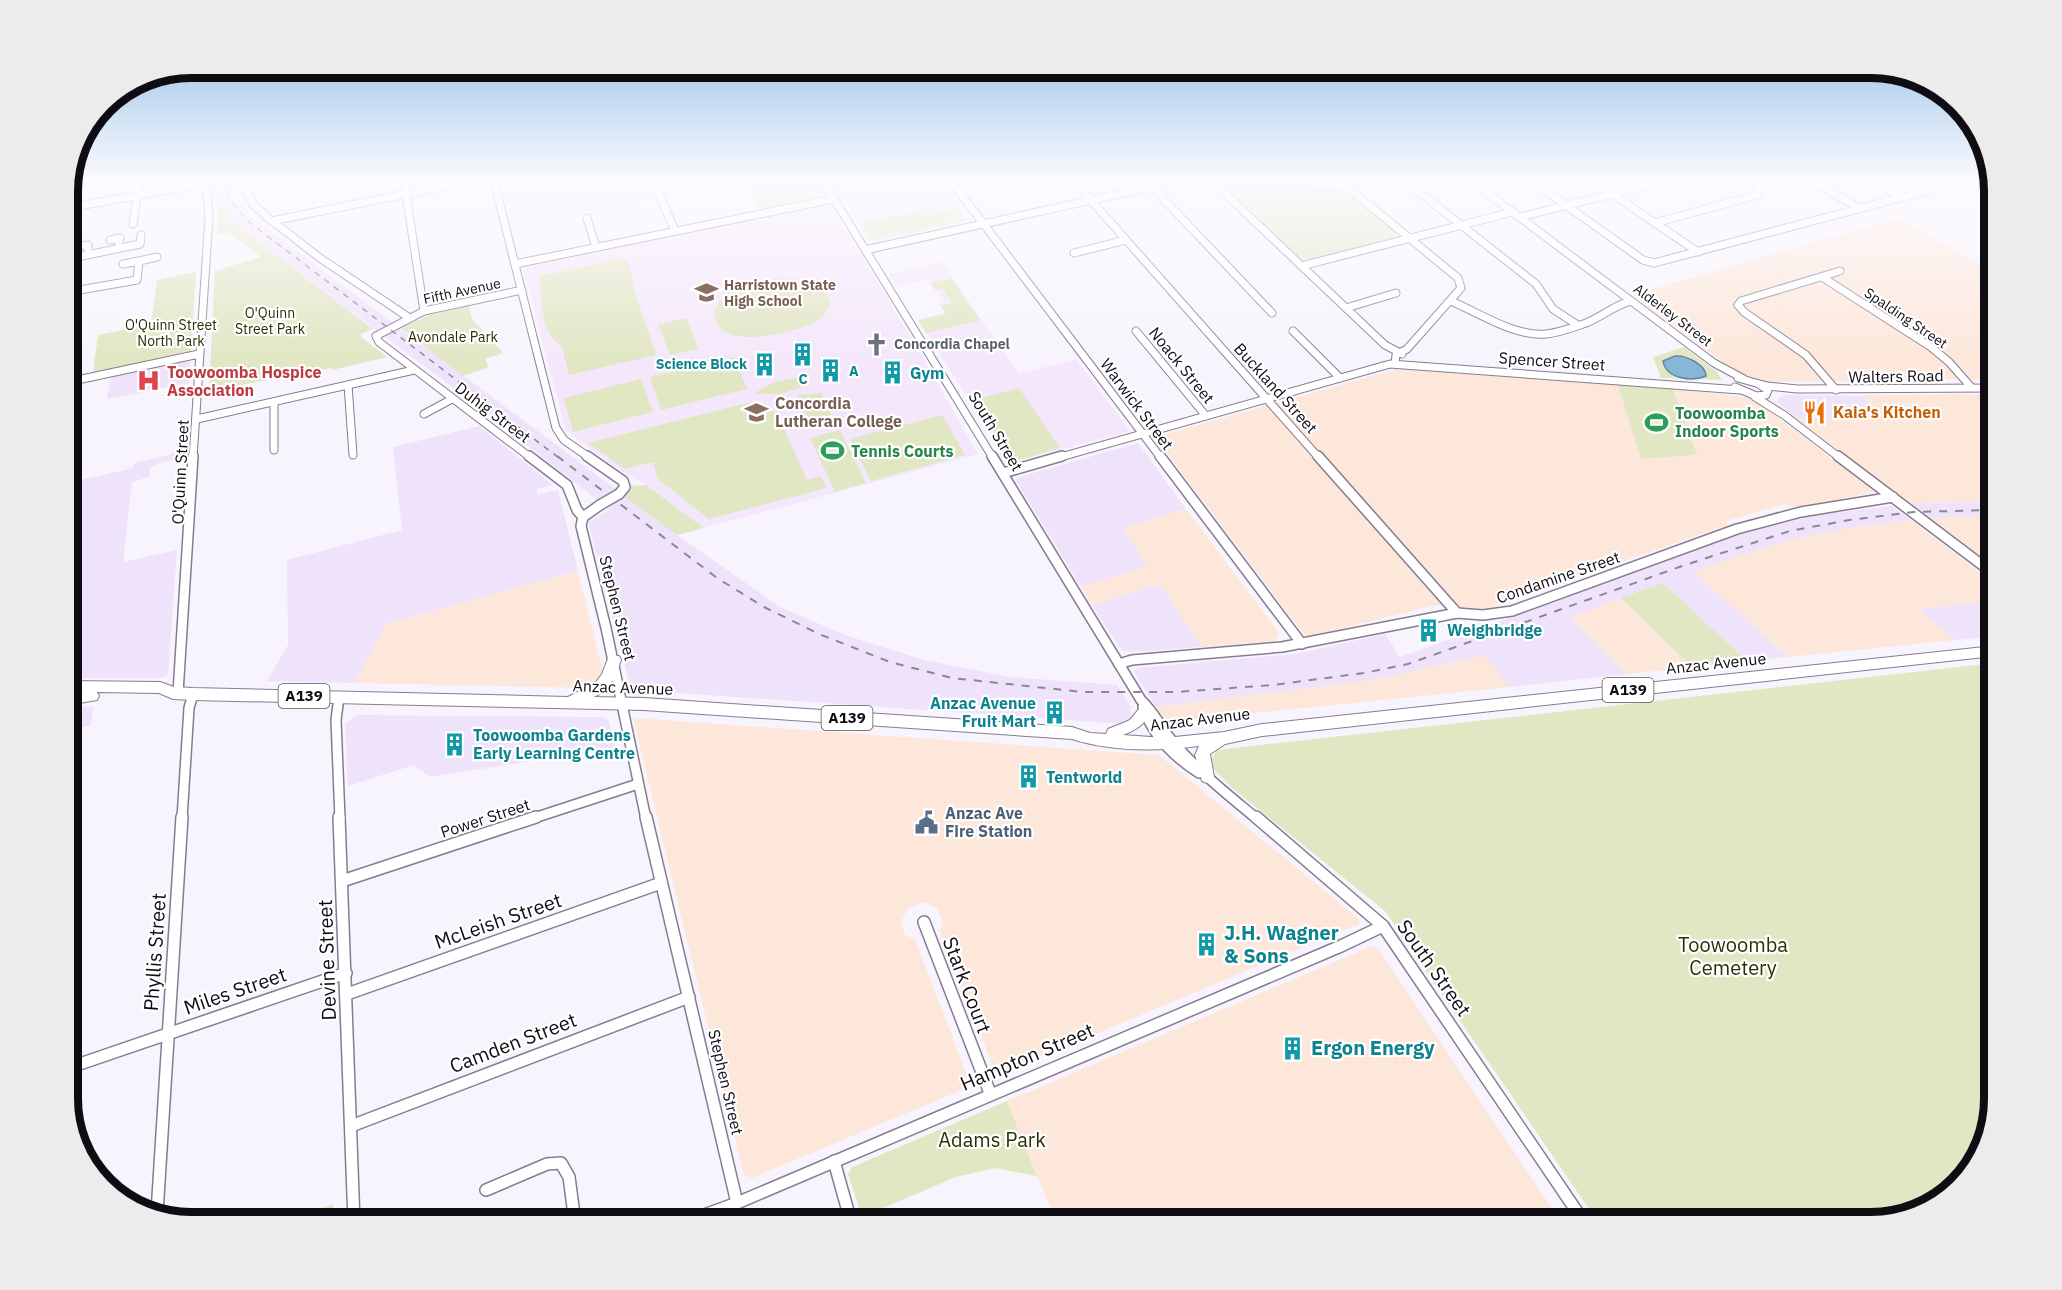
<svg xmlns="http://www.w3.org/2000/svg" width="2062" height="1290" viewBox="0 0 2062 1290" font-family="'IBM Plex Sans',sans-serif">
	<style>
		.built { fill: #efe3fc }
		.industrial { fill: #fde7da }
		.education { fill: #f4e7fb }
		.green { fill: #e1e6c3 }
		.water { fill: #86b7d9; stroke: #63849e; stroke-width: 1.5 }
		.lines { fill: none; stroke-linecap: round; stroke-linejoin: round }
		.minor-far2-casing { stroke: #867c90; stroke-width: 9 }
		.minor-far1-casing { stroke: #867c90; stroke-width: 12 }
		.minor-casing { stroke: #867c90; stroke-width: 14 }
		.highway-casing { stroke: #867c90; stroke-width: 2 }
		.minor-far2 { stroke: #fff; stroke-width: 7 }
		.minor-far1 { stroke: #fff; stroke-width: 9 }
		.minor { stroke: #fff; stroke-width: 11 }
		.highway { fill: #fff; fill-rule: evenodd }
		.rail-far1 { stroke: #8c8891; stroke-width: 1.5; stroke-dasharray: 6 6; stroke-linecap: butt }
		.rail { stroke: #8c8891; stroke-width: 2; stroke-dasharray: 8 8; stroke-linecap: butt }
		.minor-bridge-casing { stroke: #867c90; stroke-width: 12; stroke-linecap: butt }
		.minor-bridge { stroke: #fff; stroke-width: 9 }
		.labels { text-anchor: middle; stroke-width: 4.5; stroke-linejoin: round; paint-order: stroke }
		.far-education-label { font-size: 14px; font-weight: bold; fill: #785e54; stroke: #fff; text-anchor: start }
		.far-street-label { font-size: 14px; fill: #100c14; stroke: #fff }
		.far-park-label { font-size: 14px; fill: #2c2f04; stroke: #fff }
		.far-worship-label { font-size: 14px; font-weight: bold; fill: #5b616d; stroke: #fff; text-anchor: start }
		.far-culture-label { font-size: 14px; font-weight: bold; fill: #0d838f; stroke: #fff; text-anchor: end }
		.shield { fill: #fff; stroke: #58555a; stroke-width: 1.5 }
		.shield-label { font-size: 15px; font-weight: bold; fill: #100c14 }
		.street-label { font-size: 16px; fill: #100c14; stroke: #fff }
		.health-label { font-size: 16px; font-weight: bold; fill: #be3a42; stroke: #fff; text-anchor: start }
		.culture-label { font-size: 16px; font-weight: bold; fill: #0d838f; stroke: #fff; text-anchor: start }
		.education-label { font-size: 16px; font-weight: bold; fill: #785e54; stroke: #fff; text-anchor: start }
		.food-label { font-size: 16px; font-weight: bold; fill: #c56008; stroke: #fff; text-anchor: start }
		.leisure-label { font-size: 16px; font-weight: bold; fill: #27864d; stroke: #fff; text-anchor: start }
		.service-label { font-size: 16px; font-weight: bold; fill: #4e5e75; stroke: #fff; text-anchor: start }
		.near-street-label { font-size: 20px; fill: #100c14; stroke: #fff }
		.near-culture-label { font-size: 20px; font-weight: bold; fill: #0d838f; stroke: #fff; text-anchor: start }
		.near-park-label { font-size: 20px; fill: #2c2f04; stroke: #fff }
		.rim { fill: none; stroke: #100c14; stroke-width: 8 }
	</style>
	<rect width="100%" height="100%" fill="#f8f4fd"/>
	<g class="built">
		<polygon points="212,181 230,181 233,194 251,217 677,535 780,607 848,636 924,660 1011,677 1117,685 1131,707 1131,715 1124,724 636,690 630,686 588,522 610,510 476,405 234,223 216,198"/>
		<polygon points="186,360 190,361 189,383 107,399 110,379 115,375"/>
		<polygon points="1787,395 1863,396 1880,418 1797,419 1777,402 1779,397"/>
		<polygon points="479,426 553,485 537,489 538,495 558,490 578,571 386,624 355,683 267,681 288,645 287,560 402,530 393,447"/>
		<polygon points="1138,443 1186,509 1122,528 1148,566 1081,587 1016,481 1019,477"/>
		<polygon points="184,451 183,461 176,459 157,464 150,468 149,477 132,482 123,562 177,550 168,674 163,678 68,678 68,483 133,468 134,463"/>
		<polygon points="1994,502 1994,516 1930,518 1910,503"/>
		<polygon points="1892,506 1911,520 1856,527 1789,540 1694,572 1788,657 1747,661 1663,583 1571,617 1627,674 1510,687 1484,656 1369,681 1156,707 1134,672 1137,668 1295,654 1385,634 1400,657 1750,531 1817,515"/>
		<polygon points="1160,584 1202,647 1129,652 1121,650 1092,605"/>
		<polygon points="1994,601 1994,636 1955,640 1917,609"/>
		<polygon points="68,706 93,707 91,725 68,732"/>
		<polygon points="357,715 604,717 609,721 615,748 430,777 414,765 348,786 345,724"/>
	</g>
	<g class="industrial">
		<polygon points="1898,218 1994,273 1994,379 1767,382 1735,371 1632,295"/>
		<polygon points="1398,369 1618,385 1641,459 1697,455 1673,389 1746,397 1759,403 1875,492 1795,508 1785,504 1726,521 1728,525 1486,609 1437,605 1306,637 1156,439 1158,436"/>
		<polygon points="1994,394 1994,502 1910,503 1797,419 1879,418 1863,395"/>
		<polygon points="1186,509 1279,633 1276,641 1202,647 1160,584 1092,605 1081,587 1147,566 1122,528"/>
		<polygon points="1994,516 1994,566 1930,518 1969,516"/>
		<polygon points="1911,520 1994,583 1994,601 1918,609 1955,640 1788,657 1693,571 1789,540 1856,527"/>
		<polygon points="578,571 603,672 595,684 588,688 355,683 386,624"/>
		<polygon points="1621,598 1692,667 1627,674 1571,617"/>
		<polygon points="1484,655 1510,687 1166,722 1156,707 1369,681"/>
		<polygon points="633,718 1159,755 1359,919 1359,924 1002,1073 994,1069 940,930 943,922 937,908 923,902 908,908 901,922 905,935 915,939 969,1081 964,1089 752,1178 744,1175"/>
		<polygon points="1372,946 1380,951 1561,1222 1056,1222 1007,1101"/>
	</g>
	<g class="education">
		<polygon points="526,181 528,187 559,181 647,181 654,198 514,226 503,185"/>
		<polygon points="831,181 942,181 971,221 869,243"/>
		<polygon points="823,205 830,206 918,349 978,454 704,528 646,485 621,471 566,431 523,268"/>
		<polygon points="943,262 952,278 1019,374 1076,359 1130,431 1010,463 918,320 946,313 938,304 943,302 929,279 896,286 889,274"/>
	</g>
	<g class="green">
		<polygon points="743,181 815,181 824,195 758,210"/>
		<polygon points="1225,182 1344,189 1396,232 1394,238 1309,259 1298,257 1223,186"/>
		<polygon points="218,201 234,223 373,329 361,334 361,337 387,357 332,370 331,368 209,391 215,271 261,257 229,232 217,235"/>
		<polygon points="932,208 935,213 958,208 966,220 871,240 861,223"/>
		<path d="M626,258L635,285L633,286L656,355L569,375L562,346C539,333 543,298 538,276Z"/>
		<polygon points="196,272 191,351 93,373 98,335 151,324 157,280"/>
		<path d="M780,278L806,280L825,289L830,304C825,320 810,326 794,330C775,335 721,348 715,317C713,308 720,300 727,294C742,284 763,281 780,278Z"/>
		<polygon points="952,278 980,320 926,333 918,320 945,314 941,306 952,303 943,289 935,290 930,283"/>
		<polygon points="469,306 472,319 503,353 485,359 489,367 463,376 401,328 429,315"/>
		<polygon points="687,318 698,349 670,355 658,324"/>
		<polygon points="1684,347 1717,372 1722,380 1661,378 1653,357"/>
		<polygon points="734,357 747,389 661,410 650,377"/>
		<polygon points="801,377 806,386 779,394 753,394 774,382"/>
		<polygon points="641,379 653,412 573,432 564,398"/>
		<polygon points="1618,385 1673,389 1697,455 1641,459"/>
		<polygon points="1019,388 1060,448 1012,462 974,400"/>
		<polygon points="821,393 831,414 821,421 811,424 797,395"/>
		<polygon points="751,402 777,413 807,480 821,476 826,488 709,519 658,479 653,462 625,469 588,443"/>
		<polygon points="942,415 965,455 871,481 850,439"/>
		<polygon points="840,430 866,483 851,487 842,469 850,487 835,492 810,438"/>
		<polygon points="646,485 704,528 677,535 623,496 631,486"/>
		<polygon points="1663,583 1747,661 1692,667 1621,598"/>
		<polygon points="1994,663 1994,1099 1978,1161 1933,1206 1871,1222 1598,1222 1385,911 1231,787 1213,768 1211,762 1217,750"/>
		<polygon points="1007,1101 1037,1176 995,1168 956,1177 862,1217 848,1174 852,1167"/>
		<polygon points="333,1204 334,1222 287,1222"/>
	</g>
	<path class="water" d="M1675,356C1686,355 1706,365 1706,376C1692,382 1666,379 1663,361Z"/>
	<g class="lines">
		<defs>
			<g id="minor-far2">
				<polyline points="242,181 254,205 267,217 320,258 408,317"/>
				<polyline points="404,181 424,311"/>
				<polyline points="494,181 556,428 564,440 590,458"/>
				<polyline points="653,181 675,231"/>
				<polyline points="823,181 993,458"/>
				<polyline points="951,181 1161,458"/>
				<polyline points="1074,181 1319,458"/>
				<polyline points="1212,181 1385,345 1402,354"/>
				<polyline points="1265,181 1347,187 1458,278 1461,288 1407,349 1396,355 1395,364"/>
				<polyline points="1405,181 1536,284 1553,309 1576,324"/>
				<polyline points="1471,181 1714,363 1744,379"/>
				<polyline points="1532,181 1643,260 1654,263 1964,181"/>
				<polyline points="1593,181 1698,252"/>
				<polyline points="1812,181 1859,208"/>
				<polyline points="1872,181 1901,197"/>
				<polyline points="1152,187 1272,313"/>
				<polyline points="68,208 206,183"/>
				<polyline points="1520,217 1664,181"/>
				<polyline points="587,218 596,247"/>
				<polyline points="272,221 470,181"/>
				<polyline points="1655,223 1757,195 1761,189 1752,181"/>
				<polyline points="133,224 139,181"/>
				<polyline points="110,240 120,238 118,248"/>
				<polyline points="79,246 88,245 88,254"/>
				<polyline points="865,250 1178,181"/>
				<polyline points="1074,253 1126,240"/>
				<polyline points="68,259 140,244 141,235"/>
				<polyline points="139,261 157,257"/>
				<polyline points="515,264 834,199"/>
				<polyline points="1301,266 1513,212"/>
				<polyline points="1822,277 1931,347 1949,362 1971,387"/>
				<polyline points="522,290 424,311 376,336 379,342 531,458"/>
				<polyline points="68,292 137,280 139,261 123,264"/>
				<path d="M1451,301C1479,313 1515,337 1546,334C1559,333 1574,327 1586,323C1602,317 1614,305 1631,301"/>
				<polyline points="1346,308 1396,293"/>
				<polyline points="1136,331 1206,416"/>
				<polyline points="1293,331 1340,378"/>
				<polyline points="1738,378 1767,386 1797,389 1994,388"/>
				<polyline points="68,382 199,354"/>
				<polyline points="348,385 353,455"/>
				<polyline points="1735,387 1756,396 1766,395 1768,390 1760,385"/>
				<polyline points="1836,390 1806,355 1744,312 1738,305 1741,301 1840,271"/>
				<polyline points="1755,397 1784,415 1840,458"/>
				<polyline points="274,402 274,450"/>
				<polyline points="424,414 452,399"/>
				<polyline points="197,419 414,370"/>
				<polyline points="193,458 209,217 206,181"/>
				<polyline points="1057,458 1390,364 1740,390"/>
			</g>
			<g id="minor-far1">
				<polyline points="529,456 567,485 577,510 583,517"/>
				<polyline points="587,456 623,481 625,487 619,494"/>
				<path d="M992,456L1141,700C1153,711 1159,724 1169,737C1194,768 1226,793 1257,819"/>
				<polyline points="1160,456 1302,644"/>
				<polyline points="1318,456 1457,613"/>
				<polyline points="1838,456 1994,574"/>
				<polyline points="1003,473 1062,456"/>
				<polyline points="600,505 583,517 581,526 606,628 646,819"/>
				<polyline points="1119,664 1132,660 1282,647 1457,613 1483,615 1512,611 1737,529 1801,512 1893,497"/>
				<polyline points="178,693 193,456"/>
				<polyline points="339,697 336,720 340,819"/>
				<path d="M1143,707C1153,736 1174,757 1199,773"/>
				<polyline points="182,819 189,708 193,694"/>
				<polyline points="531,819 638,784"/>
			</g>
			<g id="minor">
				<polyline points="339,817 354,1222"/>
				<polyline points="646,817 737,1203"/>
				<polyline points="1256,817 1383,926 1584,1222"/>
				<polyline points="342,881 536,817"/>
				<polyline points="924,922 990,1093"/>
				<polyline points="347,994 661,883"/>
				<polyline points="68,1068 346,973"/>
				<polyline points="351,1126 689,997"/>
				<polyline points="834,1161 851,1222"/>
				<polyline points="486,1190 547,1164 561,1163 569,1177 575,1222"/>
				<polyline points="157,1213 182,817"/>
				<polyline points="685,1222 737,1203 1341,946 1383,926"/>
				<path d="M970,1222C981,1218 988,1214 998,1222"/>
			</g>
			<g id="highway">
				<polygon points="71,181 79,181 73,215 68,218 68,194"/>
				<path d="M1994,646V656L1262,736L1225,744L1210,754L1214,777L1212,781L1207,783L1202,781L1195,755L1199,746C1158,751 1112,752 1072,739L644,710L193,700L173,699L159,693L97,692L99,696L97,700L68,705V693L81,692L68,691V681L160,682L174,687L193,688L568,697L596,682L602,674L609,656H619L621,660C616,676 610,689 594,697L644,698L1072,727L1090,733L1106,734L1108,729C1114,726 1122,724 1128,721C1137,715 1137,704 1149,708L1151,712C1144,725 1136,730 1123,735L1165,738L1224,732L1262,724Z"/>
			</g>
		</defs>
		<use href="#minor-far2" class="minor-far2-casing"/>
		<use href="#minor-far1" class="minor-far1-casing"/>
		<use href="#minor" class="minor-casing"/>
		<use href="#highway" class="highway-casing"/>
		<use href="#minor-far2" class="minor-far2"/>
		<use href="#minor-far1" class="minor-far1"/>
		<use href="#minor" class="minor"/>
		<use href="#highway" class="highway"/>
		<polyline class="rail-far1" points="223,181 229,199 249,222 559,458"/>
		<polyline class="rail" points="557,456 717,578 764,607 819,634 890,662 952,678 1083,692 1177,692 1273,685 1364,673 1408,664 1685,565 1790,531 1849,520 1914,512 1994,510"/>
		<defs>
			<polyline id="minor-bridge" points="600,505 619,494"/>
		</defs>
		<use href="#minor-bridge" class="minor-bridge-casing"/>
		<use href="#minor-bridge" class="minor-bridge"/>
	</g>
	<linearGradient id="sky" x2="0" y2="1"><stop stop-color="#81b5e2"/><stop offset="0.5" stop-color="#fcfafe"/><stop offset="1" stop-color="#fcfafe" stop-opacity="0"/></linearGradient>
	<rect width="2062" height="361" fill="url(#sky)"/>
	<defs>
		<symbol id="school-bare" viewBox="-9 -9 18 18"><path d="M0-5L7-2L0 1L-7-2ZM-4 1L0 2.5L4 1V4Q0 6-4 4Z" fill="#8d6e63" stroke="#fff" stroke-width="2.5" paint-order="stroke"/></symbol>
		<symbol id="church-bare" viewBox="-9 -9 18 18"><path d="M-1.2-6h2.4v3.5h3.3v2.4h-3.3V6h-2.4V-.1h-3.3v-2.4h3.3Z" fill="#6b7280" stroke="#fff" stroke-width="2.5" paint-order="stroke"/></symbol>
		<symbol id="building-bare" viewBox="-9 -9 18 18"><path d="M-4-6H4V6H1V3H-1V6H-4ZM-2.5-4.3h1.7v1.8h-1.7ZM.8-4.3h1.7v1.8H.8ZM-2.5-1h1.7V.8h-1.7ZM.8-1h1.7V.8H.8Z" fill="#0f9aa8" stroke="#fff" stroke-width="2.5" paint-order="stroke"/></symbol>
		<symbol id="hospital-bare" viewBox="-9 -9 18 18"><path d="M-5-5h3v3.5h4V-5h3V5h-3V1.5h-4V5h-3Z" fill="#e0444e" stroke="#fff" stroke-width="2.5" paint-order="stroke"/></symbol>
		<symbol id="restaurant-bare" viewBox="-9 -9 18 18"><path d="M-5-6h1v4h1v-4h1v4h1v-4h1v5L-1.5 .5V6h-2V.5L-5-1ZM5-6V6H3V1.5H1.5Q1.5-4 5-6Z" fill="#e8710a" stroke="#fff" stroke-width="2.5" paint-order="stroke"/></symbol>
		<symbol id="stadium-bare" viewBox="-9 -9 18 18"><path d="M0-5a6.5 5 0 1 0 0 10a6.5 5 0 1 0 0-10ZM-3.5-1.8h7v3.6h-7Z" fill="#2e9e5b" stroke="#fff" stroke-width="2.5" paint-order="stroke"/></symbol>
		<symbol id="civic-bare" viewBox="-9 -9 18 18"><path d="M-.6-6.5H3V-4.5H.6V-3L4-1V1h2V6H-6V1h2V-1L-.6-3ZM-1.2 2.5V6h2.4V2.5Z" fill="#5c6f8a" stroke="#fff" stroke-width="2.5" paint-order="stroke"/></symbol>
	</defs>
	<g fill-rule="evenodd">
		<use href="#school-bare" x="690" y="276" width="33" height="33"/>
		<use href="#church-bare" x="860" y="328" width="33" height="33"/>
		<use href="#building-bare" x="786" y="338" width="33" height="33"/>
		<use href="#building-bare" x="748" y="348" width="33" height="33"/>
		<use href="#building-bare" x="814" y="354" width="33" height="33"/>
		<use href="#building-bare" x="876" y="356" width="33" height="33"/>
		<use href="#hospital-bare" x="132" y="364" width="33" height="33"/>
		<use href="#school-bare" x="740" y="396" width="33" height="33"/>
		<use href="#restaurant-bare" x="1798" y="396" width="33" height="33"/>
		<use href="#stadium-bare" x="1640" y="406" width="33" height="33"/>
		<use href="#stadium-bare" x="816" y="434" width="33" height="33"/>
		<use href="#building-bare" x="1412" y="614" width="33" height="33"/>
		<use href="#building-bare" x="1038" y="696" width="33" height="33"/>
		<use href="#building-bare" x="438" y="728" width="33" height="33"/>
		<use href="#building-bare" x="1012" y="760" width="33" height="33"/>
		<use href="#civic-bare" x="910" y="806" width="33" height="33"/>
		<use href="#building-bare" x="1190" y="928" width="33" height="33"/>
		<use href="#building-bare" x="1276" y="1032" width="33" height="33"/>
	</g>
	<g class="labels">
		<g class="far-education-label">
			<text x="724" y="290">Harristown State<tspan x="724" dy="16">High School</tspan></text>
		</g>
		<g class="far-street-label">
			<text transform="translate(462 291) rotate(-12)" y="5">Fifth Avenue</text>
			<text transform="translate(1673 315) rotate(37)" y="5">Alderley Street</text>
			<text transform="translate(1906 318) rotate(34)" y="5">Spalding Street</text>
		</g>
		<g class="far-park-label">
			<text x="270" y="318">O'Quinn<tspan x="270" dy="16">Street Park</tspan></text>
			<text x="171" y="330">O'Quinn Street<tspan x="171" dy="16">North Park</tspan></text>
			<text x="453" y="342">Avondale Park</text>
		</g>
		<g class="far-worship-label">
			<text x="894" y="349">Concordia Chapel</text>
		</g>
		<g class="far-culture-label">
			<text x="747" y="369">Science Block</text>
			<text x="849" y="376" text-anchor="start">A</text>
			<text x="803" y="384" text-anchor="middle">C</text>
		</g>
		<g class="shield">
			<rect x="1602.5" y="678" width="51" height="24" rx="4.5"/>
			<rect x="278.5" y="684" width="51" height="24" rx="4.5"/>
			<rect x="821.5" y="706" width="51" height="24" rx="4.5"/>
		</g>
		<g class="shield-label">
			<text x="1628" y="695">A139</text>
			<text x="304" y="701">A139</text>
			<text x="847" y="723">A139</text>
		</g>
		<g class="street-label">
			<text transform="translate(1552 361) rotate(4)" y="6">Spencer Street</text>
			<text transform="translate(1182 365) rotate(51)" y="6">Noack Street</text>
			<text transform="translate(1896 376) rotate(-1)" y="6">Walters Road</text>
			<text transform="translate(1276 388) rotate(48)" y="6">Buckland Street</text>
			<text transform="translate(1137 404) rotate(53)" y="6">Warwick Street</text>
			<text transform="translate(493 412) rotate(37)" y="6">Duhig Street</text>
			<text transform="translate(996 431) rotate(59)" y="6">South Street</text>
			<text transform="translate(180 472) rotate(-87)" y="6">O'Quinn Street</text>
			<text transform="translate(1558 577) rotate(-19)" y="6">Condamine Street</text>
			<text transform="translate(618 608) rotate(76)" y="6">Stephen Street</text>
			<text transform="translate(1716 663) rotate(-6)" y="6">Anzac Avenue</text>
			<text transform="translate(623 687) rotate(2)" y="6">Anzac Avenue</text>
			<text transform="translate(1200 719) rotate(-7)" y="6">Anzac Avenue</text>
			<text transform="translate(485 818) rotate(-18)" y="6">Power Street</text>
			<text transform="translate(726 1082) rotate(77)" y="6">Stephen Street</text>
		</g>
		<g class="health-label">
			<text x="167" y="378">Toowoomba Hospice<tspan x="167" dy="18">Association</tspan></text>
		</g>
		<g class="culture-label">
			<text x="910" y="379">Gym</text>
			<text x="1447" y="636">Weighbridge</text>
			<text x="1036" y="709" text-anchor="end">Anzac Avenue<tspan x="1036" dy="18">Fruit Mart</tspan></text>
			<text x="473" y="741">Toowoomba Gardens<tspan x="473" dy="18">Early Learning Centre</tspan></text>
			<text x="1046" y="783">Tentworld</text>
		</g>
		<g class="education-label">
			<text x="775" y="409">Concordia<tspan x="775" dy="18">Lutheran College</tspan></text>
		</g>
		<g class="food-label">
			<text x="1833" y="418">Kaia's Kitchen</text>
		</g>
		<g class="leisure-label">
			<text x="1675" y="419">Toowoomba<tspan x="1675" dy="18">Indoor Sports</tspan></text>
			<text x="851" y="457">Tennis Courts</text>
		</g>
		<g class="service-label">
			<text x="945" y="819">Anzac Ave<tspan x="945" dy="18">Fire Station</tspan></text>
		</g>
		<g class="near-street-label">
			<text transform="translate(498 921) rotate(-19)" y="7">McLeish Street</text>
			<text transform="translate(155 952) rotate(-86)" y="7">Phyllis Street</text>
			<text transform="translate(327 960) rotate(-92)" y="7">Devine Street</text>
			<text transform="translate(1434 968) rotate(55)" y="7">South Street</text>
			<text transform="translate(967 985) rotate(69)" y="7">Stark Court</text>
			<text transform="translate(235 991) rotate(-19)" y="7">Miles Street</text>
			<text transform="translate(513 1043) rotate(-21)" y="7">Camden Street</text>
			<text transform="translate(1027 1057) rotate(-23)" y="7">Hampton Street</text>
		</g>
		<g class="near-culture-label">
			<text x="1224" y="940">J.H. Wagner<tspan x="1224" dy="23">&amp; Sons</tspan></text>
			<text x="1311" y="1055">Ergon Energy</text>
		</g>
		<g class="near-park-label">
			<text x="1733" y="952">Toowoomba<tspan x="1733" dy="23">Cemetery</tspan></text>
			<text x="992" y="1147">Adams Park</text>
		</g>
	</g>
	<path d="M0 0H2062V1290H0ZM191 78H1871A113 113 0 0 1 1984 191V1099A113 113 0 0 1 1871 1212H191A113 113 0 0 1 78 1099V191A113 113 0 0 1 191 78Z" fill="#ececec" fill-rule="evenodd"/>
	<path class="rim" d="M191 78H1871A113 113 0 0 1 1984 191V1099A113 113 0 0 1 1871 1212H191A113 113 0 0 1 78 1099V191A113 113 0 0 1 191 78Z"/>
</svg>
